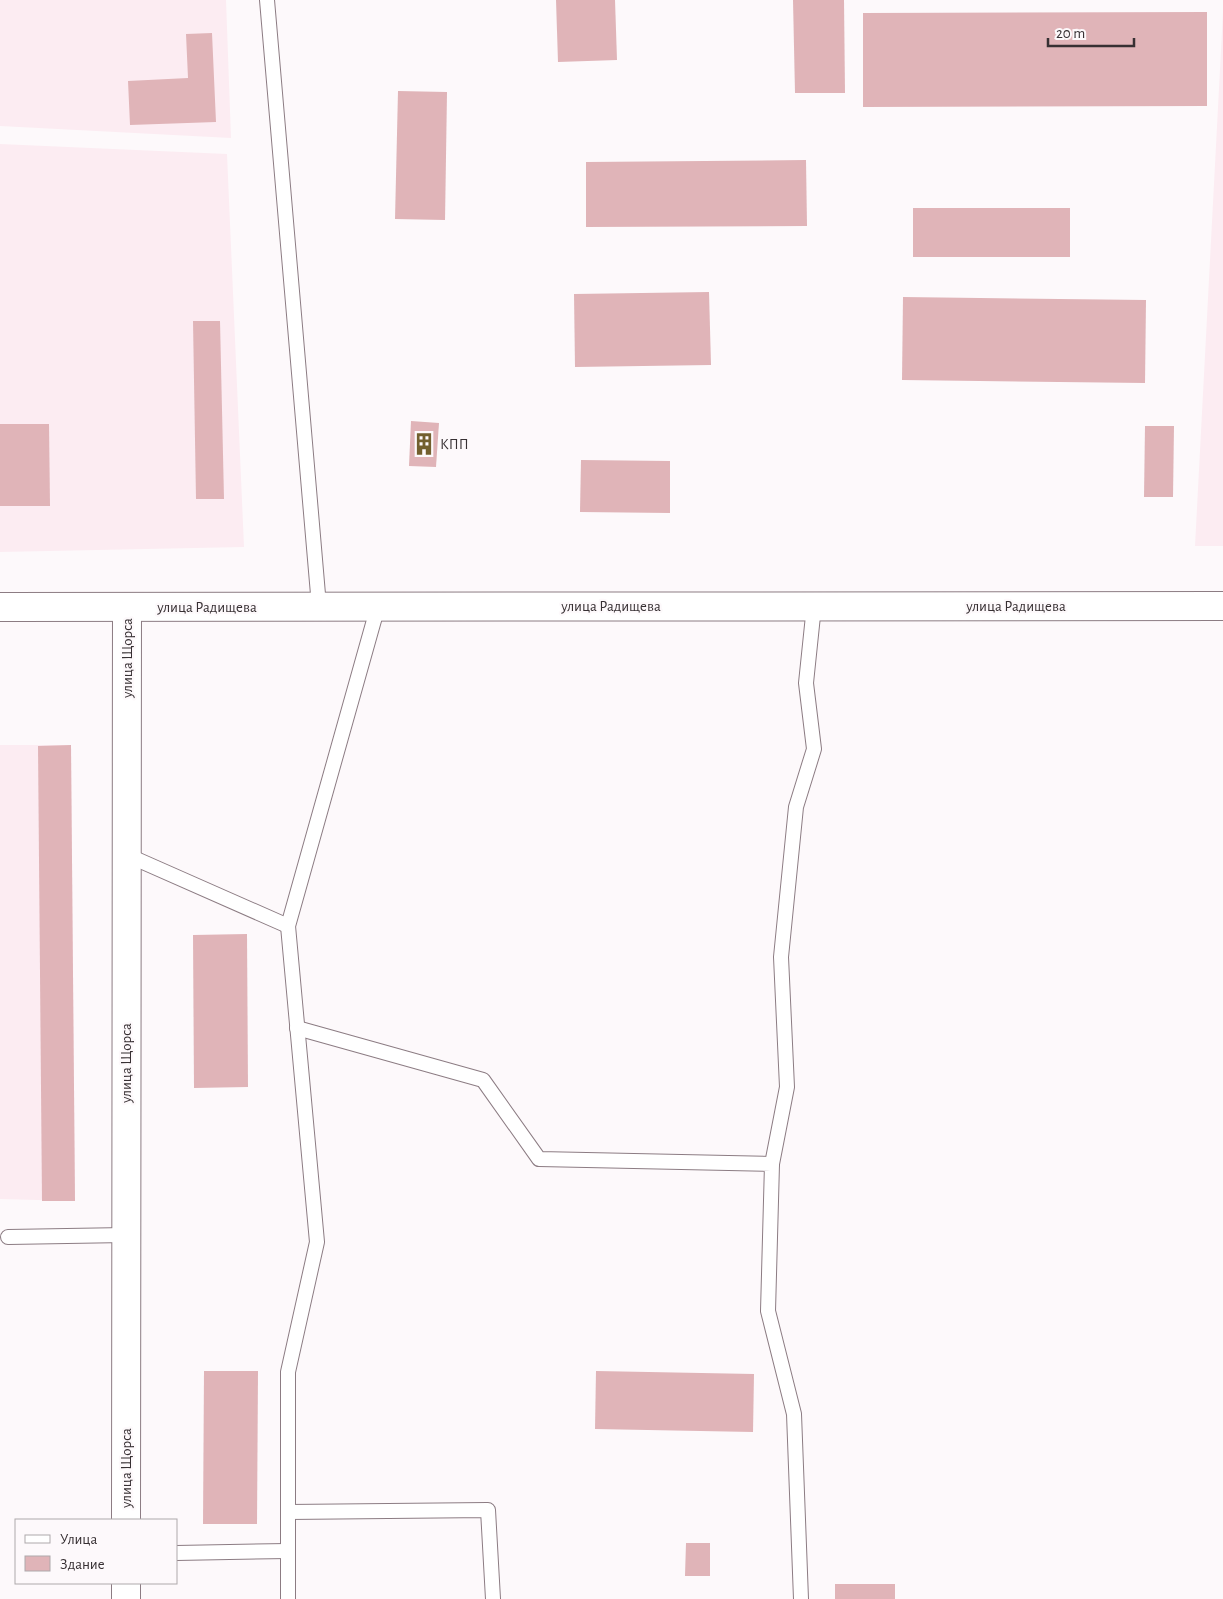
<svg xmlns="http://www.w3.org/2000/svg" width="1223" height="1599" viewBox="0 0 1223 1599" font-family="'Alegreya Sans',sans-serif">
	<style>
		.built { fill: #fcecf2 }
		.building { fill: #e0b4b8 }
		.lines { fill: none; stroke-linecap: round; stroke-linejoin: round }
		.lane-casing { stroke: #8c7c83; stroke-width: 16 }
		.secondary-casing { stroke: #8c7c83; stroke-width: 30 }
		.lane { stroke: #fff; stroke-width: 14 }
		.secondary { stroke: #fff; stroke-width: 28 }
		.labels { text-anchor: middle; stroke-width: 4.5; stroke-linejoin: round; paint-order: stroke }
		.poi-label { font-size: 15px; fill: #373033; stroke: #fdf9fb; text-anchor: start }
		.street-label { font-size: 15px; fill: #373033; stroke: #fdf9fb }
	</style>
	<rect width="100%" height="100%" fill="#fdf9fb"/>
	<g class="built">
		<polygon points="0,0 226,0 231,138 0,126"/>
		<polygon points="1223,12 1223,546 1195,546"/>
		<polygon points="0,144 227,154 244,547 0,552"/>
		<polygon points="0,745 71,745 75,1201 0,1199"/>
	</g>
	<g class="building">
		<polygon points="556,0 615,0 617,60 558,62"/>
		<polygon points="793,0 844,0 845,93 795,93"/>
		<polygon points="1207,12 1207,106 863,107 863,13"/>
		<polygon points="212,33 216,122 130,125 128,81 188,78 186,34"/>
		<polygon points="398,91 447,92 445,220 395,219"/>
		<polygon points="806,160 807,226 586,227 586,162"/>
		<rect x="913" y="208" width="157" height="49"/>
		<polygon points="709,292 711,365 575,367 574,294"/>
		<polygon points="903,297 1146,300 1145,383 902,380"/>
		<polygon points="193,321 220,321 224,499 196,499"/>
		<polygon points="411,421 439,423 436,467 409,466"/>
		<polygon points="0,424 49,424 50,506 0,506"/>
		<polygon points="1145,426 1174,426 1173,497 1144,497"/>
		<polygon points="581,460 670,461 670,513 580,512"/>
		<polygon points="71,745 75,1201 42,1201 38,746"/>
		<polygon points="247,934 248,1087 194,1088 193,935"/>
		<polygon points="204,1371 258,1371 257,1524 203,1524"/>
		<polygon points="596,1371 754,1374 753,1432 595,1429"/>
		<polygon points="686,1543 710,1543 710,1576 685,1576"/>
		<rect x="835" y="1584" width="60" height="15"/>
	</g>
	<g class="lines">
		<defs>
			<g id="lane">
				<polyline points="267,0 319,606"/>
				<polyline points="127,855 288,926"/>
				<polyline points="297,1028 483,1080 539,1159 772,1164 768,1311 794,1414 801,1599"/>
				<polyline points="772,1164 787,1087 781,957 796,807 814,749 806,683 814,606"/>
				<polyline points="8,1237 126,1235"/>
				<polyline points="288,1512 488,1510 493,1599"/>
				<polyline points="176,1553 288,1551"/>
				<polyline points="288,1599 288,1372 317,1242 288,926 378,606"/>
			</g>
			<g id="secondary">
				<polyline points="0,607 1223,606"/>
				<polyline points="126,1520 127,607"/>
				<polyline points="126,1599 126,1583"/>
			</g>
		</defs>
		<use href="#lane" class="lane-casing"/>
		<use href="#secondary" class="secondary-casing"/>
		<use href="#lane" class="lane"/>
		<use href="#secondary" class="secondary"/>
	</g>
	<defs>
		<symbol id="building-bare" viewBox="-9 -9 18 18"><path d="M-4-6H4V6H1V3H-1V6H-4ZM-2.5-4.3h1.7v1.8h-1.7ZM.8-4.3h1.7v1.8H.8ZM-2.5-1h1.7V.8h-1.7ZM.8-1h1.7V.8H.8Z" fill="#725f2e" stroke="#fdf9fb" stroke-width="2.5" paint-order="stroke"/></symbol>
	</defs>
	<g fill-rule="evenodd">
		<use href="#building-bare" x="408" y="428" width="32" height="32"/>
	</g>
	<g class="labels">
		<g class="poi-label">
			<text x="440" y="449">КПП</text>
		</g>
		<g class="street-label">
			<text x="611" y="611">улица Радищева</text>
			<text x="1016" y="611">улица Радищева</text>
			<text x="207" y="612">улица Радищева</text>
			<text transform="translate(127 658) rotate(-90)" y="5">улица Щорса</text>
			<text transform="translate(126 1063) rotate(-90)" y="5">улица Щорса</text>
			<text transform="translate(126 1468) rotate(-90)" y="5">улица Щорса</text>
		</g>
	</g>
	<rect x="15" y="1519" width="162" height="65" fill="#fdf9fb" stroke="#aea9ab"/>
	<rect x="25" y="1535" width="25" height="8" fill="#ffffff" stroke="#aea9ab"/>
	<text x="60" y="1544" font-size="15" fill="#373033">Улица</text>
	<rect x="25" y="1556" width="25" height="15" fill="#e0b4b8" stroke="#aea9ab"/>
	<text x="60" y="1569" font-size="15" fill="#373033">Здание</text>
	<path d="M1048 38v8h86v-8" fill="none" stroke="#373033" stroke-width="2.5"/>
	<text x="1056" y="38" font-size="15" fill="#373033" stroke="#fdf9fb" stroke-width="4" paint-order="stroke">20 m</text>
</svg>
